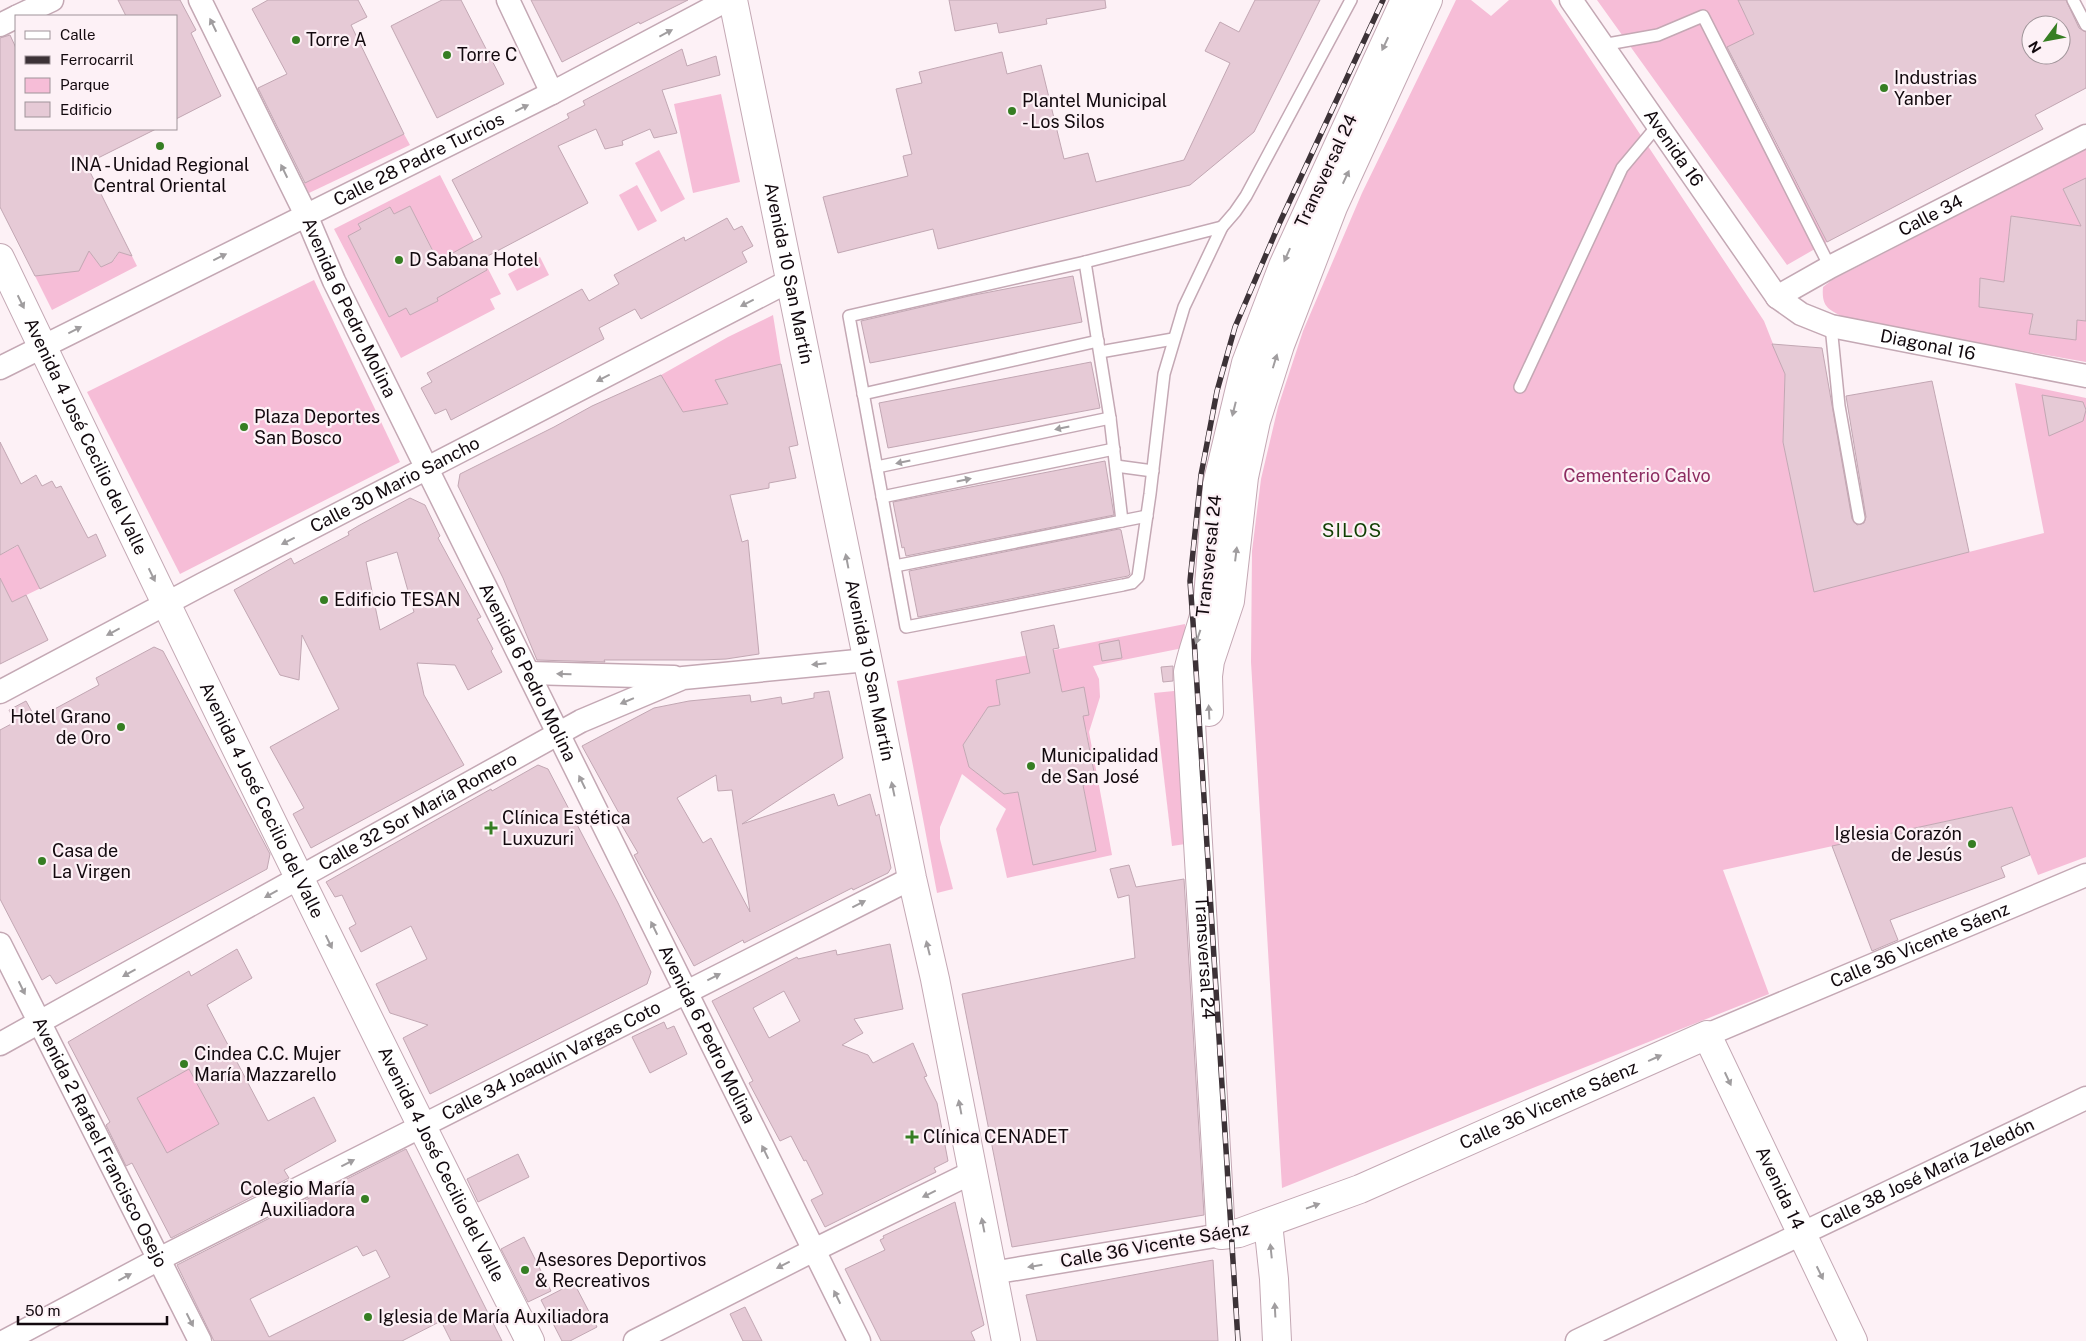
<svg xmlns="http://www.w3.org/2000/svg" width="2086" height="1341" viewBox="0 0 2086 1341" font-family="'Public Sans',sans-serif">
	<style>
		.green { fill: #f6bdd7; fill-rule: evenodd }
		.building { fill: #e6cad6; stroke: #c2a7b3; fill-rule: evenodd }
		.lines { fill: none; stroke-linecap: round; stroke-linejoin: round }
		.lane-casing { stroke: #c4a8b4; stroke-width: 14 }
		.street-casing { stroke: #c4a8b4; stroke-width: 25 }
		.secondary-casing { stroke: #c4a8b4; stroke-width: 30 }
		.lane { stroke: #fff; stroke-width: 11 }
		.street { stroke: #fff; stroke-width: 22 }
		.secondary { stroke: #fff; stroke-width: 28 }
		.rail-casing { stroke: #3c3237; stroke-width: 5.5 }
		.rail { stroke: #fdf1f6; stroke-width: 4; stroke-dasharray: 11; stroke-linecap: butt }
		.oneway { fill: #a09d9f }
		.poi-dot { fill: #367e23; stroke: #fdf1f6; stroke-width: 2 }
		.labels { text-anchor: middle; stroke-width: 4.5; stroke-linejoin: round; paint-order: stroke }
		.poi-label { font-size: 18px; fill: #12090e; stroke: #fdf1f6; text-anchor: start }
		.street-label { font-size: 18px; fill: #12090e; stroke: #fdf1f6 }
		.park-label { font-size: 18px; fill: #8c2c61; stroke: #fdf1f6 }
		.neighbourhood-label { font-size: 19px; letter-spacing: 1px; fill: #113f03; stroke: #fdf1f6 }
	</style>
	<rect width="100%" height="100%" fill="#fdf1f6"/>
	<g class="green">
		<polygon points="1456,0 1471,0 1491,16 1509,0 1551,0 1764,321 1785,374 1783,442 1815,591 2044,533 2015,383 2086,398 2086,857 2038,875 2011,807 1723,870 1769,994 1282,1188 1251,662 1252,551 1261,479 1278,407 1303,331 1362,193"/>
		<polygon points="1597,0 1738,0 1754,34 1726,48 1827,242 1787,265"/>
		<polygon points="721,94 740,182 693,193 674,104"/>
		<polygon points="404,134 410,145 309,193 304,183"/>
		<path d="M2086,149V178L2063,189L2081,226L2011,216L2004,282L1980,279L1979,307L2002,310H2034L2029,334L2075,340L2077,320L2086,321V362L1849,320C1831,310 1821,310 1823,287L1832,280Z"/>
		<polygon points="659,150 685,199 661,212 635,163"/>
		<path d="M440,175L501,294L490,299L495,309L401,358L334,229ZM410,206L450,284L434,293L438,301L410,315L406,308L389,317L348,236L361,229L358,224L389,207L394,214Z"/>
		<polygon points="637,185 657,221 638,231 619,195"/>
		<polygon points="128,248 137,266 52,310 35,276 89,251 101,267 106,264 103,258 114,260 119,252 126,254"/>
		<polygon points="540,257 549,275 517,291 508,274"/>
		<polygon points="314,280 400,462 180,574 87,392"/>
		<polygon points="773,315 781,364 715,380 728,404 683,412 661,375 728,337"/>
		<polygon points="58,525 49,584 12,602 0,578 0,555"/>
		<path d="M1185,624L1188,647L1093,666L1099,679L1100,697L1089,732L1112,855L1007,878L996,829L1006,809L962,774L940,827V839L953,889L937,893L897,681ZM1057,668L1071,732L1086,729L1090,750L1076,754L1092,762L1096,782L1083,785L1096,851L1033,864L1018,792L1004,794L969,767L963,745L988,707L1000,705L996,680Z"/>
		<polygon points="1184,690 1192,843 1172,846 1154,693"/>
		<polygon points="171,1036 219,1124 167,1153 137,1098 177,1076"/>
	</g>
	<g class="building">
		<polygon points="118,0 180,0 196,30 191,33 221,96 176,119 176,16 126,16"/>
		<polygon points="268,0 358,0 367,17 351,25 404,134 305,183 258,88 287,74 252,9"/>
		<polygon points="442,0 461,0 504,84 437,118 391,26"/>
		<polygon points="531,0 688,0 640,24 639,22 562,62"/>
		<polygon points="949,0 1105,0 1106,8 1046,19 1047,24 999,33 997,23 955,31"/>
		<polygon points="1255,0 1320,0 1254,132 1190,185 938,249 933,229 838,253 823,197 908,176 903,156 912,154 896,89 922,83 919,72 1002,52 1007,74 1041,65 1064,159 1088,153 1096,182 1184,160 1230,63 1205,51 1220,22 1239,32"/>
		<path d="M1738,0H2066L2079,28L2086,32V88L2035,115L2043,129L1827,242L1727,47L1754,34ZM2031,25H2061V55H2031Z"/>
		<polygon points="10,35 16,48 16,129 156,129 86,164 132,256 119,252 112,262 101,267 89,251 79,271 35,276 0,207 0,38"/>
		<polygon points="682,49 687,66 716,56 720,75 662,90 677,133 654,138 650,129 622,141 623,145 605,149 596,129 558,146 588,203 482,259 487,270 437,298 438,301 410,315 406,308 389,317 348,236 361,229 358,224 390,207 394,214 410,206 438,261 482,237 452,180 569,118 567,114 585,105 583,101"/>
		<polygon points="2086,178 2086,321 2077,320 2076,340 2029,334 2033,314 1979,307 1980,278 2004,282 2011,216 2081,226 2063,189"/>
		<polygon points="727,218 734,230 742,226 753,246 742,252 747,262 641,319 635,309 599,328 604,339 451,420 446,409 435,414 421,388 432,382 427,373 582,289 589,301 619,284 614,275 684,237 685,241"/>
		<polygon points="1073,276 1082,322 870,363 861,321 969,296"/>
		<polygon points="1772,344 1822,348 1852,519 1857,525 1864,523 1866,517 1846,396 1932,381 1969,552 1814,592 1783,442 1785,374"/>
		<polygon points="1091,362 1100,408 888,448 879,403"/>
		<polygon points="781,364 798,445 789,447 796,478 769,483 769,488 730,495 742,542 748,540 759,654 726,659 702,660 604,660 605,662 537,660 503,578 458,486 460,474 554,427 592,406 661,375 683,412 728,404 715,380"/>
		<polygon points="2042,395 2083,402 2086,410 2083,421 2049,436"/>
		<polygon points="0,442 21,484 36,475 42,486 52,481 56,488 61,486 88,538 96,534 106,556 40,589 18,545 0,555"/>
		<polygon points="1105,461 1114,515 906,556 904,547 902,548 893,502"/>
		<path d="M410,498L425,505L440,536L438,538L481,617L477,619L493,649L491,651L502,672L468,690L455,665L417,663L424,695L464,765L311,848L293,814L304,808L270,747L339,709L302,635L299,680L280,675L234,590L291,558L294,564L349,535L348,532L358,526ZM397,552L414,612L380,630L366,562Z"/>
		<polygon points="1119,529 1121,530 1130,574 1128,576 918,617 909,571"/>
		<polygon points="0,578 12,602 26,595 48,640 0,664"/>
		<polygon points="1054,625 1059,648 1053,649 1062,692 1084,687 1089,715 1083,716 1096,782 1083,785 1096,851 1033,865 1018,792 1004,794 969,767 963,745 988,707 1000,705 996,680 1030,673 1021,632"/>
		<polygon points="1119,640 1122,658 1102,661 1099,644"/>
		<polygon points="154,647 163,651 270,854 267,869 56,984 50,975 42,980 0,899 0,730 15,722 9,710 26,701 36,719 99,685 96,678"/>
		<polygon points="1173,666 1173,681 1163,682 1161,667"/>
		<path d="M829,691L843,758L742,824L834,794L838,806L870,794L876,816L879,814L891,868L888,873L853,890L852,888L744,943L743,940L694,966L634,855L638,853L617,817L620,815L582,746L654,708L689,701L750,695L751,702L781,697L782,704L814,698V693ZM716,775L718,791L732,790L750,912L711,838L703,843L677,798Z"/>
		<polygon points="538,765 548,769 618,903 651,972 647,984 430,1094 403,1038 428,1025 390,1013 376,984 427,959 411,926 361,952 349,928 356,924 342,895 335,897 326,882 491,789 492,791"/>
		<polygon points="2012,807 2030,855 2001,867 2005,877 1890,920 1898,940 1872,951 1832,846"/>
		<polygon points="1129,865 1136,887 1184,879 1204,1215 1012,1247 962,994 1135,958 1129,895 1118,898 1110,869"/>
		<path d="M890,944L903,1009L854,1019L863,1033L842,1045L868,1055L873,1063L913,1043L927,1076L924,1077L937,1103L948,1161L934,1168L936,1172L825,1227L811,1200L823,1194L806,1160L804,1161L791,1136L780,1141L749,1083L753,1081L712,1001L797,957L798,959L836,950L837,955ZM784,991L800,1021L769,1038L753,1008Z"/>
		<path d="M237,949L252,978L207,1005L268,1121L314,1097L336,1141L284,1170L289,1178L171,1238L132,1163L126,1166L106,1125L110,1122L68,1042L189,971L191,976ZM189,1069L219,1124L167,1153L137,1098Z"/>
		<polygon points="664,1022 667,1029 674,1026 687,1054 650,1073 632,1037"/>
		<path d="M406,1149L502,1341H451L441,1321L402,1341H214L177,1265ZM357,1246L363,1256L376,1250L390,1277L269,1337L250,1299Z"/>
		<polygon points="518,1154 529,1177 478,1202 467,1179"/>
		<polygon points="955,1202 984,1325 971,1332 975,1341 881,1341 845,1269 885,1250 880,1240 884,1238 883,1236"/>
		<polygon points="524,1237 551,1291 528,1302 501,1249"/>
		<polygon points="1213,1260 1218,1341 1037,1341 1026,1295"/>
		<polygon points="574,1283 597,1327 570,1341 562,1341 541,1300"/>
		<polygon points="745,1307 762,1341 743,1341 730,1314"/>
	</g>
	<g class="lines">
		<defs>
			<g id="lane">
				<polyline points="2073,0 2086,25"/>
				<polyline points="1602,45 1658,35 1703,16 1830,267"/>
				<polygon points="1222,227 1184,307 1164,374 1150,494 1138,577 1132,583 1123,585 906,627 849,316 1085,262"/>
				<polyline points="1222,227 1235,212 1246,196 1351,0"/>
				<polyline points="1085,262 1110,418 1122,521"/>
				<polyline points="1831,326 1839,406 1859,518"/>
				<polyline points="1100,352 1173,339"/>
				<polyline points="1520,387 1622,168 1658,125"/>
				<polyline points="863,394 1098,341"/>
				<polyline points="1116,466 1153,471"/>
				<polyline points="877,467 1110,418"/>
				<polyline points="882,497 1114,449"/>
				<polyline points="895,566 1147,516"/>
			</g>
			<g id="street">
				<path id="s1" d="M200,0L306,215L334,281L859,1341"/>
				<polyline points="508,0 552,93"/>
				<path id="s2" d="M1571,0L1777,297L1801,314L1831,326L2086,376"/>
				<polyline points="18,16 52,0"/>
				<polyline points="0,25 16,17"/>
				<path id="s3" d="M1777,297L1830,267L2086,136"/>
				<path id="s4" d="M0,368L552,93L727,0"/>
				<polyline points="529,673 674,677"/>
				<path id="s5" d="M0,692L203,584L791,280"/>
				<path id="s6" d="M0,944L200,1341"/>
				<path id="s7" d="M1707,1035L2086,875"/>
				<path id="s8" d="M0,1044L581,721L683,678L867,660"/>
				<polyline points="992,1273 1221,1235"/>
				<path id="s9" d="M5,1341L159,1259L912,878"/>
				<polyline points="635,1341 814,1250 973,1172"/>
				<path id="s10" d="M1577,1341L2086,1098"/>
			</g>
			<g id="secondary">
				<path id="s11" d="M733,0L912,878L935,979L1006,1341"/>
				<path id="s12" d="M1405,0L1283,266L1246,363L1217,485L1208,598C1204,623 1193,647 1188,672L1221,1235L1239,1233L1360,1189L1707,1035L1853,1341"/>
				<path id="s13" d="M0,258C174,621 348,983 530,1341"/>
				<polyline points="1209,712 1208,676 1210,661 1230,601 1244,477 1256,421 1280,345 1333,207 1428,0"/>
				<polyline points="1268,1223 1274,1279 1277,1341"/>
			</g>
		</defs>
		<use href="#lane" class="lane-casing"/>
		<use href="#street" class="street-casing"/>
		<use href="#secondary" class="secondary-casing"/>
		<use href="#lane" class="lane"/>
		<use href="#street" class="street"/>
		<use href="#secondary" class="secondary"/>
		<defs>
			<polyline id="rail" points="1238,1341 1193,622 1190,581 1201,475 1217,391 1235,327 1280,222 1383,0"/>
		</defs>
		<use href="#rail" class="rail-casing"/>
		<use href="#rail" class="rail"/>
	</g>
	<defs><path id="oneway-solid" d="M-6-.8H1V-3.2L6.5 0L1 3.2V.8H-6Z" transform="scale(1.25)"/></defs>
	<g class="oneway">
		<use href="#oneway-solid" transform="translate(213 25) rotate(-116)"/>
		<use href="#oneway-solid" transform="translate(666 33) rotate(-28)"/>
		<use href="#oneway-solid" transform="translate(1385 44) rotate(115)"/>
		<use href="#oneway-solid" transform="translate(522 108) rotate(-26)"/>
		<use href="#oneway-solid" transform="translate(284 171) rotate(-116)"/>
		<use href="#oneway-solid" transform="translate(1346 177) rotate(-65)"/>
		<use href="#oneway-solid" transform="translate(1287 255) rotate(114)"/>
		<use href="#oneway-solid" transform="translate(220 257) rotate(-26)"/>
		<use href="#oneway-solid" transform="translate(21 302) rotate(64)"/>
		<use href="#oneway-solid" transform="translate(747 303) rotate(153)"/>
		<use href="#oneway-solid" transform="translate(75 330) rotate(-27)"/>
		<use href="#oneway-solid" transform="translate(1275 361) rotate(-73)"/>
		<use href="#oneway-solid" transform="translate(603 378) rotate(153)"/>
		<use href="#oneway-solid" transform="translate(1234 409) rotate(104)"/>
		<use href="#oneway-solid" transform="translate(1062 428) rotate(168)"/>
		<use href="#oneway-solid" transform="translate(903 462) rotate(168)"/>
		<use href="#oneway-solid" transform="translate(964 480) rotate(-12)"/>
		<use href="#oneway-solid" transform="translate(288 541) rotate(153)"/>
		<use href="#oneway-solid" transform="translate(1236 554) rotate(-83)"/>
		<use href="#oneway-solid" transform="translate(847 561) rotate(-101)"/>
		<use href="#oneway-solid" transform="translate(152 575) rotate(64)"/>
		<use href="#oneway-solid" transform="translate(113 632) rotate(152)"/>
		<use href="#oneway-solid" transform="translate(1198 637) rotate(109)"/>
		<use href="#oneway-solid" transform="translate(819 664) rotate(174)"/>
		<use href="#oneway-solid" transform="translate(564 674) rotate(-178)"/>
		<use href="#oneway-solid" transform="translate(627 701) rotate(157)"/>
		<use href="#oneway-solid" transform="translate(1209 712) rotate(-93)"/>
		<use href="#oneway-solid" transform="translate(582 782) rotate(-116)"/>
		<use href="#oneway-solid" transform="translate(893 789) rotate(-102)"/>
		<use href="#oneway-solid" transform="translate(271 894) rotate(151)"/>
		<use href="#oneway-solid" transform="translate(859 904) rotate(-27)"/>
		<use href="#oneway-solid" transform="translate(654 928) rotate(-116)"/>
		<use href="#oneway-solid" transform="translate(329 942) rotate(64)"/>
		<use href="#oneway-solid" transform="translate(928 948) rotate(-104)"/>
		<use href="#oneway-solid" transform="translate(129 973) rotate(151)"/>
		<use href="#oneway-solid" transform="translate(714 977) rotate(-27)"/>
		<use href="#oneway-solid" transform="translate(22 988) rotate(64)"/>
		<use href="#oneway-solid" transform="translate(1655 1058) rotate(-24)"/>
		<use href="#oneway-solid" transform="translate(1728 1079) rotate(65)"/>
		<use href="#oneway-solid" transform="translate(960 1107) rotate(-101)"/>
		<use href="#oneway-solid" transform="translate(765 1152) rotate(-116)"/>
		<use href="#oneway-solid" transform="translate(348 1163) rotate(-27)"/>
		<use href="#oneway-solid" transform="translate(929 1194) rotate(154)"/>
		<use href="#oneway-solid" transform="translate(1313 1206) rotate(-20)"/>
		<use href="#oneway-solid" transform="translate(983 1225) rotate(-101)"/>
		<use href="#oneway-solid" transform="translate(1271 1251) rotate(-96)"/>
		<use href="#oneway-solid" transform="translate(783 1265) rotate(153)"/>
		<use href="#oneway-solid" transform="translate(1035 1266) rotate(171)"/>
		<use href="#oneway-solid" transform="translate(1820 1273) rotate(64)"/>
		<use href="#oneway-solid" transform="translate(125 1277) rotate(-28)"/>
		<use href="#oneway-solid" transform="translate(837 1297) rotate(-116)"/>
		<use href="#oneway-solid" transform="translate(1275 1310) rotate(-93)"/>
		<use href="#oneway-solid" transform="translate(190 1320) rotate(63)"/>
	</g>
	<g class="poi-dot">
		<circle cx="296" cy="40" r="5"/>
		<circle cx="447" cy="55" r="5"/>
		<circle cx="1884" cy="88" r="5"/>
		<circle cx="1012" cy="111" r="5"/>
		<circle cx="160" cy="146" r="5"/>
		<circle cx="399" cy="260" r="5"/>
		<circle cx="244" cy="427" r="5"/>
		<circle cx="324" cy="600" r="5"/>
		<circle cx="121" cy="727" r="5"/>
		<circle cx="1031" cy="766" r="5"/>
		<path d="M488.5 820.5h5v5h5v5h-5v5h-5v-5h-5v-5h5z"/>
		<circle cx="1972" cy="844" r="5"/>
		<circle cx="42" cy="861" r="5"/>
		<circle cx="184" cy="1064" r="5"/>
		<path d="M909.5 1129.5h5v5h5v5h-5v5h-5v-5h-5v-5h5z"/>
		<circle cx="365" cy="1199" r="5"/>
		<circle cx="525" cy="1270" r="5"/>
		<circle cx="368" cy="1317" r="5"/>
	</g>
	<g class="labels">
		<g class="poi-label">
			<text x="306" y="46">Torre A</text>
			<text x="457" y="61">Torre C</text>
			<text x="1894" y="84">Industrias<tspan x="1894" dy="21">Yanber</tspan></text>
			<text x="1022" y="107">Plantel Municipal<tspan x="1022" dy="21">- Los Silos</tspan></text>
			<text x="160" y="171" text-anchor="middle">INA - Unidad Regional<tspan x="160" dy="21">Central Oriental</tspan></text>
			<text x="409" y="266">D Sabana Hotel</text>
			<text x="254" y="423">Plaza Deportes<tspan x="254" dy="21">San Bosco</tspan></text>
			<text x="334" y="606">Edificio TESAN</text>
			<text x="111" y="723" text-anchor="end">Hotel Grano<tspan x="111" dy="21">de Oro</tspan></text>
			<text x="1041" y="762">Municipalidad<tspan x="1041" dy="21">de San José</tspan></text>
			<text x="502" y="824">Clínica Estética<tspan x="502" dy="21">Luxuzuri</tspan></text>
			<text x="1962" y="840" text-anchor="end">Iglesia Corazón<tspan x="1962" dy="21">de Jesús</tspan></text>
			<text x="52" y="857">Casa de<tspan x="52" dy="21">La Virgen</tspan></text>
			<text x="194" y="1060">Cindea C.C. Mujer<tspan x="194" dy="21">María Mazzarello</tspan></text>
			<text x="923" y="1143">Clínica CENADET</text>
			<text x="355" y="1195" text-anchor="end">Colegio María<tspan x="355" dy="21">Auxiliadora</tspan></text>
			<text x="535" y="1266">Asesores Deportivos<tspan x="535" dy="21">&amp; Recreativos</tspan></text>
			<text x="378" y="1323">Iglesia de María Auxiliadora</text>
		</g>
		<g class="street-label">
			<text dy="6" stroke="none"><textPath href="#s2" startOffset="180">Avenida 16</textPath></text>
			<text dy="6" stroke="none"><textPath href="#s4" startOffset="468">Calle 28 Padre Turcios</textPath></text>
			<text transform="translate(1326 171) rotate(-65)" y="6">Transversal 24</text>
			<text dy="6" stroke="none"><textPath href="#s3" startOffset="174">Calle 34</textPath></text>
			<text dy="6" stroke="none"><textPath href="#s11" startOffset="279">Avenida 10 San Martín</textPath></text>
			<text dy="6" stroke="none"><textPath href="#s1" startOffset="342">Avenida 6 Pedro Molina</textPath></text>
			<text dy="6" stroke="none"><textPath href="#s2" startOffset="522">Diagonal 16</textPath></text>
			<text dy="6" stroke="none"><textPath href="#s13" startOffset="198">Avenida 4 José Cecilio del Valle</textPath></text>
			<text dy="6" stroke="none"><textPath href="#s5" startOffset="446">Calle 30 Mario Sancho</textPath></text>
			<text transform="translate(1209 556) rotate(-84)" y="6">Transversal 24</text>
			<text dy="6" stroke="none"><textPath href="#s1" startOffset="748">Avenida 6 Pedro Molina</textPath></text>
			<text dy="6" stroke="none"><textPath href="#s11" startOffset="684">Avenida 10 San Martín</textPath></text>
			<text dy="6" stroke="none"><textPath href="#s13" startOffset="602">Avenida 4 José Cecilio del Valle</textPath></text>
			<text dy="6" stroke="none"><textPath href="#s8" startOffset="478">Calle 32 Sor María Romero</textPath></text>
			<text dy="6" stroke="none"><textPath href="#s7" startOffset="231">Calle 36 Vicente Sáenz</textPath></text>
			<text dy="6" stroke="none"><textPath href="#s12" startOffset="998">Transversal 24</textPath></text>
			<text dy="6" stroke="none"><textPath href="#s1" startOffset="1152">Avenida 6 Pedro Molina</textPath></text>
			<text dy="6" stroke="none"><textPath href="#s9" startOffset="614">Calle 34 Joaquín Vargas Coto</textPath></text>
			<text dy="6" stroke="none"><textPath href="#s12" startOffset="1629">Calle 36 Vicente Sáenz</textPath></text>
			<text dy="6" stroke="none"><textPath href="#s6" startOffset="222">Avenida 2 Rafael Francisco Osejo</textPath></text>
			<text dy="6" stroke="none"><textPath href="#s13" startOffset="1008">Avenida 4 José Cecilio del Valle</textPath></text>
			<text dy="6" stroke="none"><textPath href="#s10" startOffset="388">Calle 38 José María Zeledón</textPath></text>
			<text dy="6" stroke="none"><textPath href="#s12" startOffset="1972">Avenida 14</textPath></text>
			<text transform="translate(1155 1245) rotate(-10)" y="6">Calle 36 Vicente Sáenz</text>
		</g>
		<g class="park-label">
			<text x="1637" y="482">Cementerio Calvo</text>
		</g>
		<g class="neighbourhood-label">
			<text x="1352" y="537">SILOS</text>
		</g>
	</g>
	<rect x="15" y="15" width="162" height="115" fill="#fdf1f6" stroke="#9f9499"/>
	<rect x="25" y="31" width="25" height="8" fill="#ffffff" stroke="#9f9499"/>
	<text x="60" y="40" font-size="15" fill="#12090e">Calle</text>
	<rect x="25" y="56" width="25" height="8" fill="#3c3237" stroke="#9f9499"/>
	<text x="60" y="65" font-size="15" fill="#12090e">Ferrocarril</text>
	<rect x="25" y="78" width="25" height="15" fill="#f6bdd7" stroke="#9f9499"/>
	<text x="60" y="90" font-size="15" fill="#12090e">Parque</text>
	<rect x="25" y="102" width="25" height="15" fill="#e6cad6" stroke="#9f9499"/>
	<text x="60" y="115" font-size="15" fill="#12090e">Edificio</text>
	<g transform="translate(2046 40) rotate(238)"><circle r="24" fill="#fdf1f6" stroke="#9f9499"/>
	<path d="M0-4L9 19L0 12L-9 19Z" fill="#367e23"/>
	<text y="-8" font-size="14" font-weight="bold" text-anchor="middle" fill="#12090e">N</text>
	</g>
	<path d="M18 1316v8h149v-8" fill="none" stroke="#12090e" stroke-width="2.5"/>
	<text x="25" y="1316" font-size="15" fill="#12090e" stroke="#fdf1f6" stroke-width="4" paint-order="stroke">50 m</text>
</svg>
